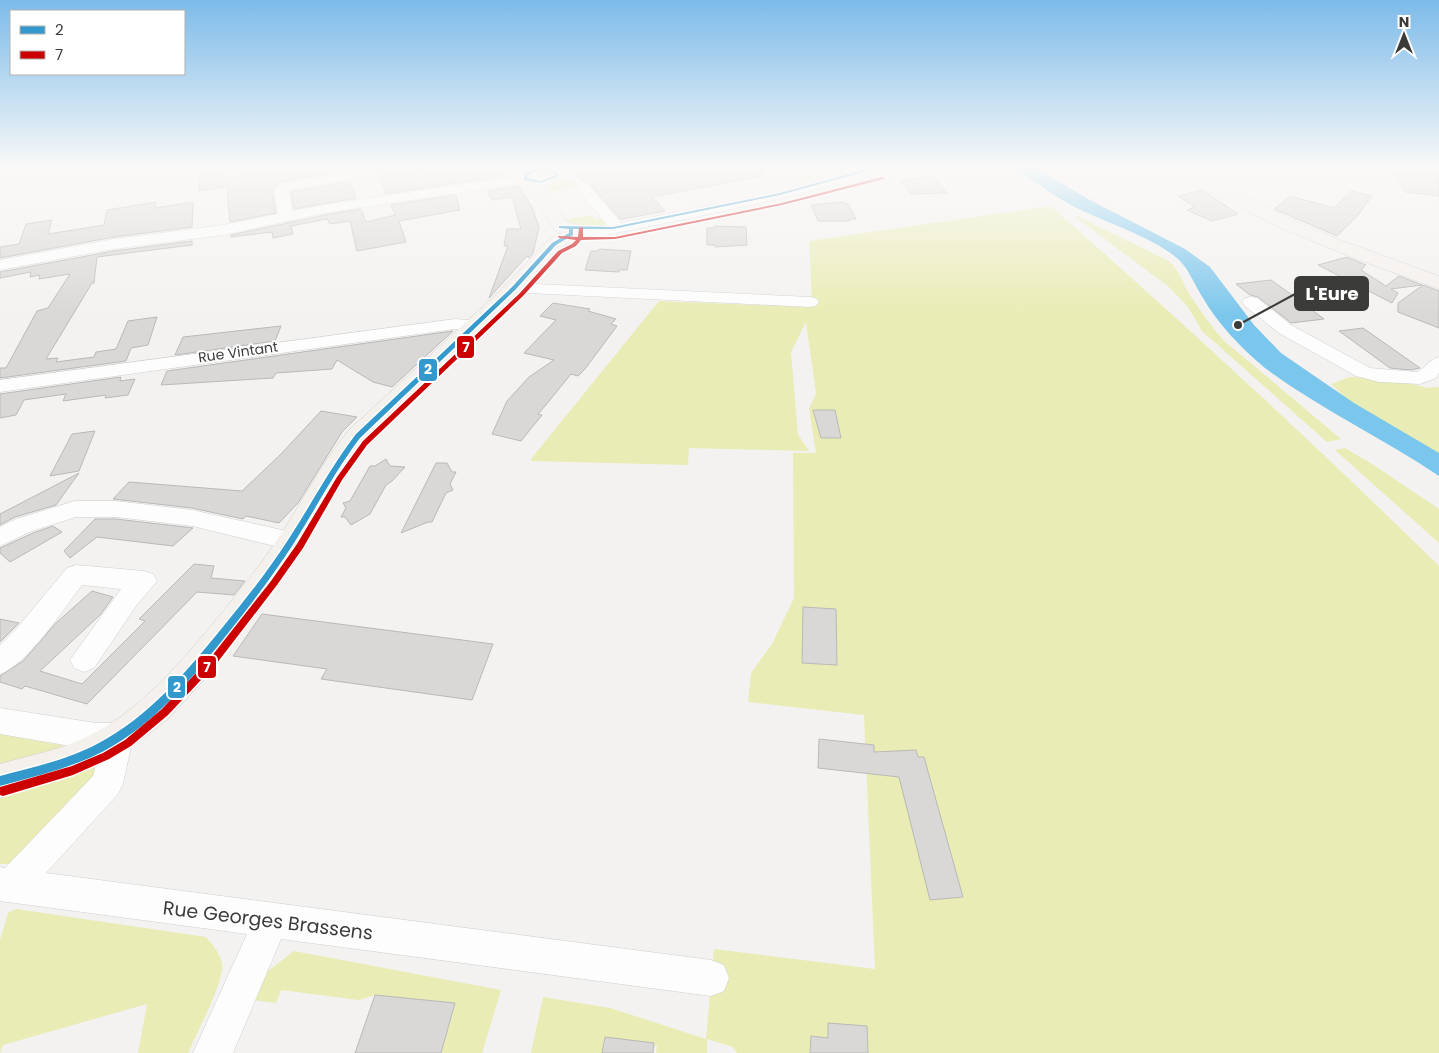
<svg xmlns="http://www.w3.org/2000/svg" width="1439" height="1053" viewBox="0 0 1439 1053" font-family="Poppins,sans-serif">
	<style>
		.green { fill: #e9ecb4 }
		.water { fill: #7bc6ec }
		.building { fill: #d9d8d7; stroke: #b9b9b7 }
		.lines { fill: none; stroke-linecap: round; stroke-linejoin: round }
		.minor-casing { stroke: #cfcfcd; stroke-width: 1 }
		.major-casing { stroke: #d0cfce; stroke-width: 1 }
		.minor { fill: #fdfdfd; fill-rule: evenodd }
		.major { fill: #f4f0ec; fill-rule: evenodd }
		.bus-1-casing { stroke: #fff; stroke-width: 3 }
		.bus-2-casing { stroke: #fff; stroke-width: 3 }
		.bus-1 { fill: #39c; fill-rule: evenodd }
		.bus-2 { fill: #c00; fill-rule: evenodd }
		.labels { text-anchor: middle; stroke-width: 4; stroke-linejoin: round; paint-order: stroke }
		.far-street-label { font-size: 14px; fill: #3b3b39; stroke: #fff }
		.near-street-label { font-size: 19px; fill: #3b3b39; stroke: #fff }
		.leader { fill: none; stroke: #3b3b39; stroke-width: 2 }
		.callout-dot { fill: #3b3b39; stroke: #fff; stroke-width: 2 }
		.callout { fill: #3b3b39; stroke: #3b3b39; stroke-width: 2 }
		.callout-label { font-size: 18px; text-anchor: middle; font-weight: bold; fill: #fff }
		.line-badge { stroke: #fff; stroke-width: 2 }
		.badge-label { font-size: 14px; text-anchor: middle; font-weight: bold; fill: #fff }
	</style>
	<rect width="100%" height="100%" fill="#f3f2f0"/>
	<g class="green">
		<polygon points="784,168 858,168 804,182"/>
		<polygon points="558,179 572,180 578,187 546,192 549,185"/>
		<path d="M1051,206C1183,323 1313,442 1439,566V1053H737L733,1047L707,1039V1053H656L657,1046L605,1037L602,1053H531L543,997L610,1008L706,1039L714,949L875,969L864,715L748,702L751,673L772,644L794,598L793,453H816L809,409L816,393L806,322L791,352L798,435L809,451L689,448L688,465L531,461V459L659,301L808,307L812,299L809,241Z"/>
		<path d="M592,215L594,219H605L608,223L605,226C591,227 576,228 564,220Z"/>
		<path d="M1077,216L1169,261C1179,270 1183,283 1190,295C1200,311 1211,326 1223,340L1341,439L1327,442L1202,331L1188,307L1168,286L1075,217Z"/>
		<polygon points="1350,377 1392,379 1428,388 1439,387 1439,458 1358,410 1331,384"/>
		<polygon points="1345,448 1372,464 1439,509 1439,543 1335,450"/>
		<polygon points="0,734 76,748 0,771"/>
		<polygon points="97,762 101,771 17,864 0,864 0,791"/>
		<path d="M16,909L206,937C213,945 219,952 222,963C225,981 196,1034 188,1053H138L147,1004L3,1045L0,1053V940L8,913Z"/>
		<polygon points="294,951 501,990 482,1053 441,1053 455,1003 375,995 359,1000 281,990 276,1003 252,1000 268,971"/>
	</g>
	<path class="water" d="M1013,168H1036L1090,200L1185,249L1210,267L1254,325L1281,353L1354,403L1439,453V476C1383,438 1320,409 1265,368C1242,349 1218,324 1203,298C1194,284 1190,271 1179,260C1156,238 1101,221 1071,205C1051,194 1033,180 1013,168Z"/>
	<g class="building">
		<polygon points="200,168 224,168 224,187 199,191"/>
		<polygon points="287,168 328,168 329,173 279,182 272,191 276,213 230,222 226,178"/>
		<polygon points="376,168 415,168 419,177 470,168 496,168 503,176 386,194"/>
		<polygon points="571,168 761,168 762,176 652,197 665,211 623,219 620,219 588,182 581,180"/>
		<polygon points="1412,170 1439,173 1439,196 1405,192 1394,172 1415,174"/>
		<polygon points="926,177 933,177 947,193 911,194 899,180"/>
		<polygon points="350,181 356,198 294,209 291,192"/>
		<polygon points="519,186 532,207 539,227 533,253 529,258 528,256 526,257 489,298 508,246 504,246 507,229 521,229 512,197 492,200 487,191"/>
		<polygon points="1202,190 1238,214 1212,221 1187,210 1195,207 1178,196"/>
		<polygon points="1351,191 1372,196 1358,215 1337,236 1274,209 1290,196 1334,208"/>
		<polygon points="456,195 460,210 399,221 406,242 357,251 350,221 330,224 327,219 291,226 293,234 273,238 272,232 231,237 231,235 330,214 361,209 366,222 395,215 391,205"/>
		<polygon points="156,202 155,208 193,202 192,227 114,237 0,258 0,247 19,244 26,224 52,220 48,234 104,225 107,210"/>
		<polygon points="841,202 848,204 856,219 849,219 850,221 818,221 811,205"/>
		<polygon points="714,226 746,227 747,245 715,247 715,245 707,245 707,228 714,228"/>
		<polygon points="192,241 192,245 97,257 94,283 92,283 46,359 58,358 56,362 94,357 96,352 116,349 128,321 157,317 148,345 131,348 126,361 0,378 0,368 6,368 37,311 48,308 70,274 39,279 40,275 30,277 31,272 0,278 0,272 114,251"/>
		<polygon points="599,249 631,251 627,270 619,270 619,272 585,270 591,251 598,251"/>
		<polygon points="1347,257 1366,265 1361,270 1386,286 1399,276 1422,285 1391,289 1398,293 1392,303 1318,265"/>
		<polygon points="1271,280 1299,300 1324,319 1291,323 1258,297 1250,295 1236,284"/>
		<polygon points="1423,285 1439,291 1439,328 1398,312 1398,303"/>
		<polygon points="553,303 590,309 588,311 616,319 611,324 617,326 585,369 578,376 571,374 545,406 538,414 542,415 521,441 492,434 507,401 529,377 554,360 524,353 556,320 540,316"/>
		<polygon points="281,326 275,341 175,355 183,337"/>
		<polygon points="1363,328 1420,368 1411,370 1390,368 1339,331"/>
		<polygon points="453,331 392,387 373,382 337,360 332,369 276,373 273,378 161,385 167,371"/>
		<polygon points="121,377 120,381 135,379 128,395 105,398 106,395 63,401 66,394 24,400 16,415 0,418 0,394"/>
		<polygon points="813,410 835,410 841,438 821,438"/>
		<polygon points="321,411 357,417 342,432 298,503 279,523 246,516 243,519 192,508 113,499 129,482 242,491 281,454"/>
		<polygon points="95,431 79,471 50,476 72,434"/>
		<polygon points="386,459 390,466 405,467 392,481 386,485 370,514 351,525 345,517 341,517 346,508 343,503 350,501 370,466 375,466"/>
		<polygon points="436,463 447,463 452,472 456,472 450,484 453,490 446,493 432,522 428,522 401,533"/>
		<polygon points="79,473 56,505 15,517 0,525 0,514"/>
		<polygon points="95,519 116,519 193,528 173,546 97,537 70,558 64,551"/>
		<polygon points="53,526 62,532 10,562 0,553 0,548 33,533"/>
		<polygon points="194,564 214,566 211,578 245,581 234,595 197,592 87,704 25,686 22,689 0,682 0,676 23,661 56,623 92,591 113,597 100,615 40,671 82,684 145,621 139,619"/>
		<polygon points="803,607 836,609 837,665 802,663"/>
		<polygon points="262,614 493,644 472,700 321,679 327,669 233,656"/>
		<polygon points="0,619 19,623 0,642"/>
		<polygon points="819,739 874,745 874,752 916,750 918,757 924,757 963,897 930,900 899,777 818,768"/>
		<polygon points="375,995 455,1003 441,1053 355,1053"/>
		<polygon points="828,1023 867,1026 868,1053 810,1053 811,1036 828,1038"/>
		<polygon points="605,1037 654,1043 653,1053 602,1053"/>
	</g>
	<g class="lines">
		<defs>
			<g id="minor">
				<path d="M863,168H885L884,171C780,202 673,221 567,243L562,241L559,238L562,235L607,225L575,186L582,182L587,183L621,223L763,195Z"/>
				<polygon points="362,169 369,173 367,176 289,190 292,211 330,204 525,175 532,179 525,183 330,212 223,235 114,249 0,270 0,260 114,239 223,225 278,214 274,191 279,184"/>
				<polygon points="514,283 810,297 816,298 819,302 816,306 810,307 508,292 506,288 508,284"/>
				<path d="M1251,297L1257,298L1291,325L1370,368L1417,372C1426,368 1428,360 1439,357V373L1436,378L1420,384L1379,382L1356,376L1279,333L1245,306L1242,302L1245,298Z"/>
				<polygon points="455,319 483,321 486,325 483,329 455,329 0,392 0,380"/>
				<polygon points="75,501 116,501 192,510 291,532 300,535 303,541 300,547 291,550 192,526 116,517 76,517 32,531 0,546 0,527 16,519"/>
				<path d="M76,565L144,571L153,574L157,581L136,606L94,668L84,672L74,668L70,660L121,589L82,585C63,610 28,664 0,674V645L17,628L67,568Z"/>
				<polygon points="0,708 96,723 118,723 129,727 133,737 123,784 118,794 46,873 711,960 724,965 729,978 724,991 711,996 281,939 233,1053 193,1053 247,934 0,901 0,867 5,868 93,776 100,751 0,734"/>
			</g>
			<g id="major">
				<path d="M527,168H560L565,176L559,182L543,187L567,222L577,224C587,238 569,242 561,248C555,252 550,259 546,264C490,327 427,383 367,442L350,461L301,548L271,594L211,672L168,719L130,748L92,768L0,798V764C24,757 49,752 73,743C132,720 175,669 215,621C238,593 261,565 281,534C304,499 322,462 349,430L507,284L548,240L562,233L555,231L526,185L519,182L517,179L521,171ZM541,174L548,175L534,177Z"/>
				<polygon points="1176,168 1193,168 1212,181 1288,218 1340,240 1439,276 1439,289 1354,258 1276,226 1195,184"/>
			</g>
		</defs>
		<use href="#minor" class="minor-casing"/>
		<use href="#major" class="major-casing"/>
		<use href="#minor" class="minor"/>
		<use href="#major" class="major"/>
		<defs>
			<g id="bus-1">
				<path d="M537,168L555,170L559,176L541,183L523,180L525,173ZM539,170L553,172L555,175L541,181L527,178L529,175Z"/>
				<path d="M870,168H879L780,195L613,229H573V235L556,245L516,289L360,438C335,471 316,508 294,543C274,574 252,603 229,632C193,677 156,723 104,751C72,768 35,776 0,786V776C33,767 67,760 97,744C149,717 186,672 222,628C245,600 268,571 288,540C311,505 330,468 356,434L512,287L552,243L569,233V229L559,228V226L613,227L780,193Z"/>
			</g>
			<polygon id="bus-2" points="882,177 884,177 884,179 782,205 615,239 581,240 576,246 562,253 523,296 367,445 342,480 303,548 277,585 217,663 168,715 131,746 109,759 73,775 3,796 0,795 0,787 72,766 103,753 125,740 162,709 211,657 271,581 297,544 337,477 363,441 519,294 558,251 572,244 576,240 560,238 558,237 558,236 578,237 579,228 581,227 583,228 583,237 615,237 782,203"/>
		</defs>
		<use href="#bus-1" class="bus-1-casing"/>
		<use href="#bus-2" class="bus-2-casing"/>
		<use href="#bus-1" class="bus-1"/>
		<use href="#bus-2" class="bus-2"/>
	</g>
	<linearGradient id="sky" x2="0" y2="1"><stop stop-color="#7cbbea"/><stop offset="0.53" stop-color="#faf9f8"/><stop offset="1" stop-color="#faf9f8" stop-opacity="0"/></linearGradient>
	<rect width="1439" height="316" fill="url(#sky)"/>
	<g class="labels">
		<g class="far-street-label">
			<text transform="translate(238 352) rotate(-8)" y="5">Rue Vintant</text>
		</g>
		<g class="near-street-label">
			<text transform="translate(268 920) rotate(7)" y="7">Rue Georges Brassens</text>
		</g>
	</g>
	<path class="leader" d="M1238 325L1295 294"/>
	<circle class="callout-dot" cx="1238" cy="325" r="5"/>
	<rect class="callout" x="1295" y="277" width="73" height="33" rx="5"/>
	<g class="callout-label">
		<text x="1332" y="300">L'Eure</text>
	</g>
	<g class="line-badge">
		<rect x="456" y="335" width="19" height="24" rx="5" fill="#c00"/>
		<rect x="418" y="358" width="20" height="24" rx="5" fill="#39c"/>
		<rect x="197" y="655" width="20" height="24" rx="5" fill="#c00"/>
		<rect x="167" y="675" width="19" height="24" rx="5" fill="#39c"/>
	</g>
	<g class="badge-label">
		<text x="466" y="352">7</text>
		<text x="428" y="374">2</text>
		<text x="207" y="672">7</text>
		<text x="177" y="692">2</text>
	</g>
	<rect x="10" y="10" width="175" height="65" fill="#ffffff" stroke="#b1b1b0"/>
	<rect x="20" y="26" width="25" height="8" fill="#3399cc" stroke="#b1b1b0"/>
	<text x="55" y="35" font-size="15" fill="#3b3b39">2</text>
	<rect x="20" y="51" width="25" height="8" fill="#cc0000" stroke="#b1b1b0"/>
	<text x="55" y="60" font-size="15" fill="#3b3b39">7</text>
	<g transform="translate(1404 35)" stroke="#ffffff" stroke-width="4" paint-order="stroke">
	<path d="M0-4L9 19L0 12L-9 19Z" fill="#3b3b39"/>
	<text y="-8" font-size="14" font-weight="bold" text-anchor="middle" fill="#3b3b39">N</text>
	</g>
</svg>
